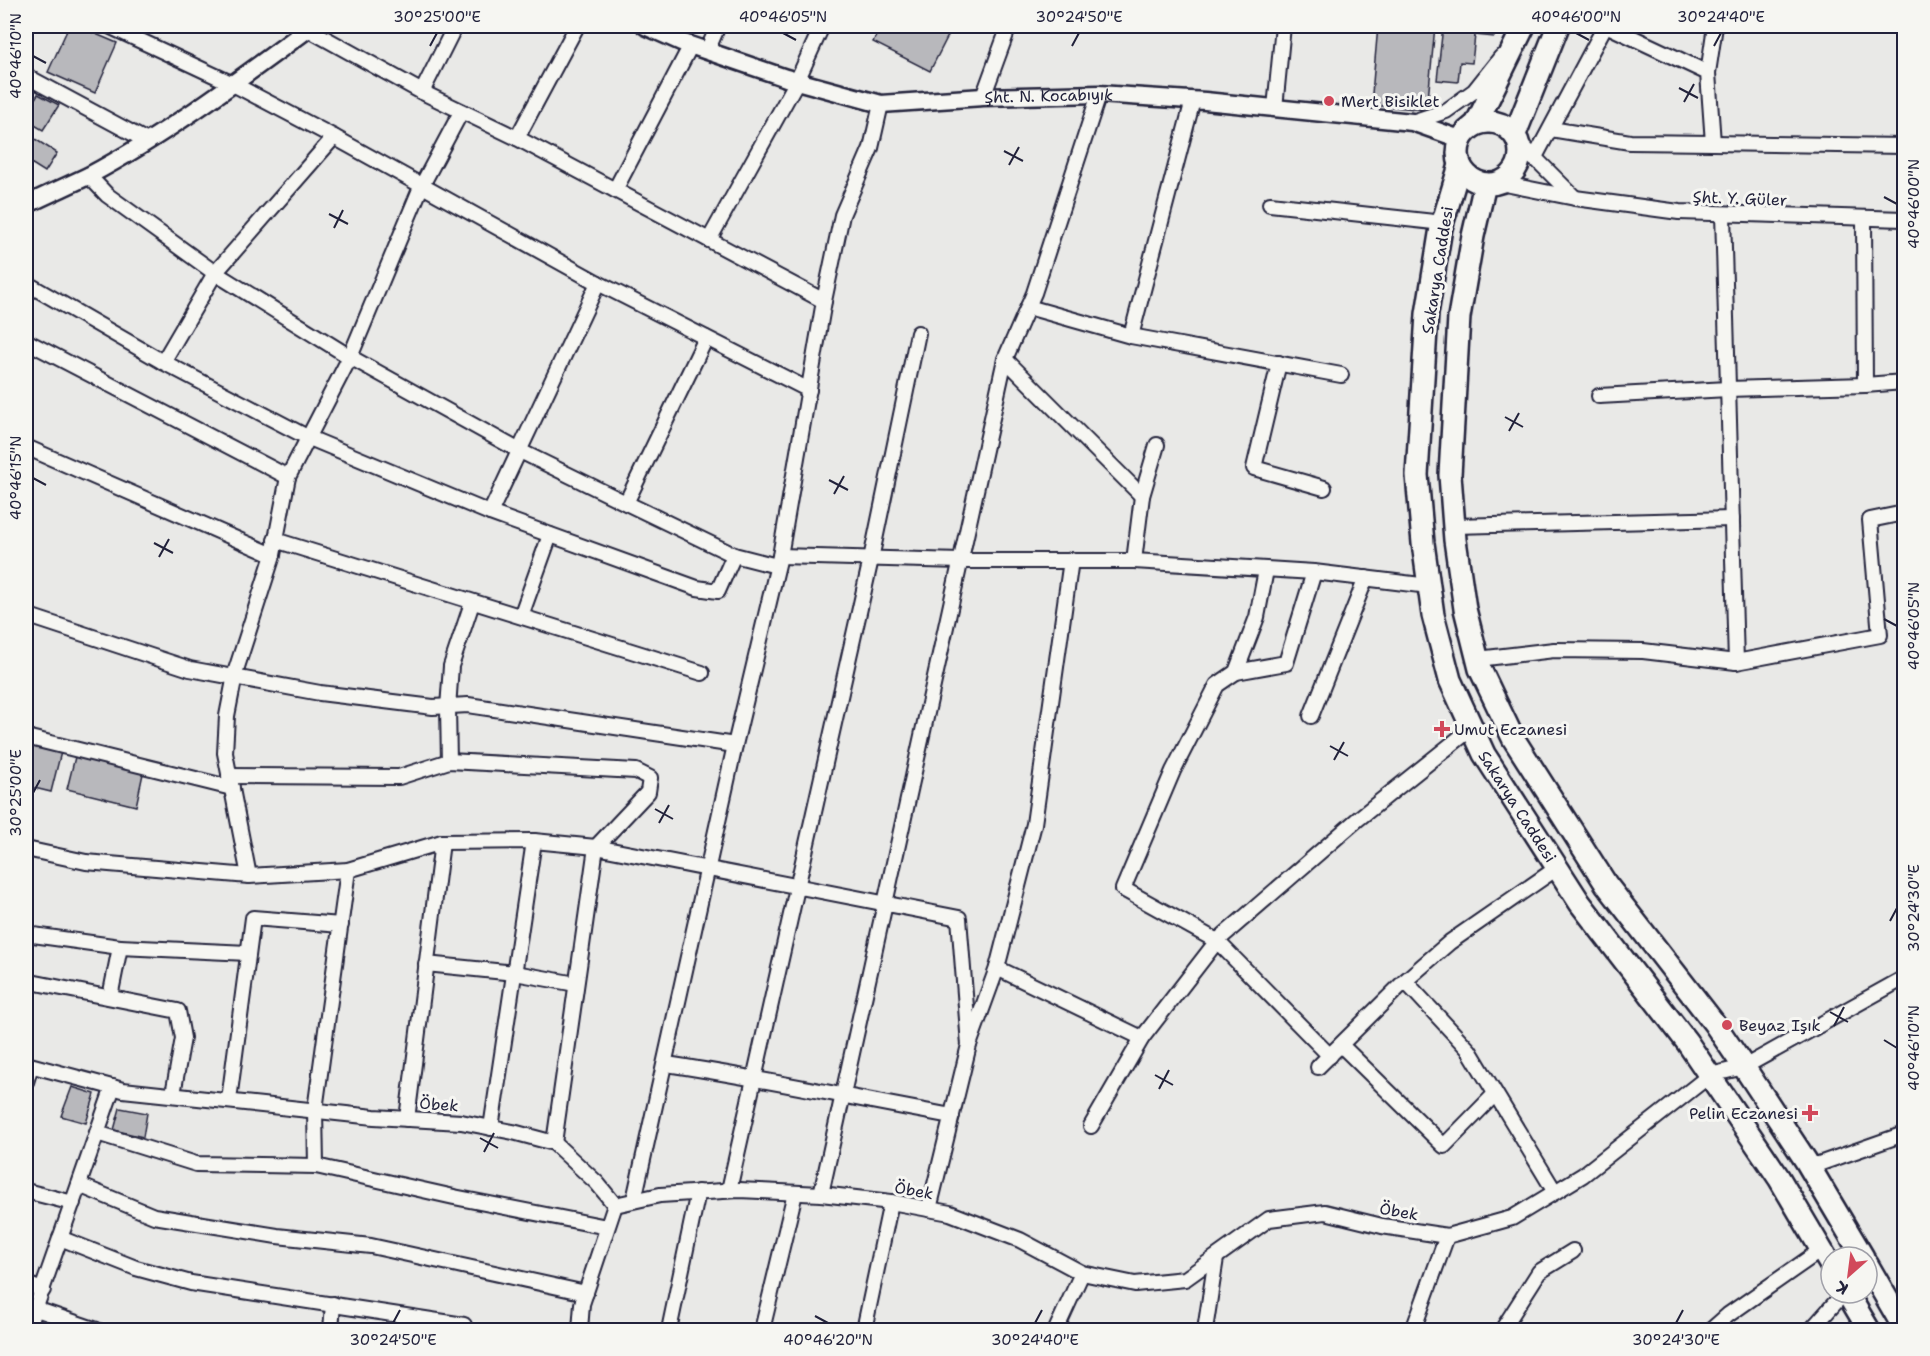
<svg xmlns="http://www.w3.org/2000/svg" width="1930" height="1356" viewBox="0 0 1930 1356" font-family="'Shantell Sans',sans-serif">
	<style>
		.building { fill: #b8b8bc; stroke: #22223b; stroke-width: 1.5 }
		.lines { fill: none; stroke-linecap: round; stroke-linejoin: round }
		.minor-casing { stroke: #22223b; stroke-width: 18 }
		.tertiary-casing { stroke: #22223b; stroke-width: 21 }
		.primary-casing { stroke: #22223b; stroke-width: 26 }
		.minor { stroke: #f6f6f2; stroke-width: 14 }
		.tertiary { stroke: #f6f6f2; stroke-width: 16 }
		.primary { stroke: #f6f6f2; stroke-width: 21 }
		.ticks { fill: none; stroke: #22223b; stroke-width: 2 }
		.poi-dot { fill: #d1495b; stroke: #f6f6f2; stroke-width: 2 }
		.labels { text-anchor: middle; stroke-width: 6; stroke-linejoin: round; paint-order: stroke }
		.street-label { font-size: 16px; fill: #22223b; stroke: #f6f6f2 }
		.poi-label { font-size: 16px; fill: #22223b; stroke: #f6f6f2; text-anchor: start }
		.neatline { fill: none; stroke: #22223b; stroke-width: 2 }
		.ticks-label { font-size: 15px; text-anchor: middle; fill: #22223b }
	</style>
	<rect width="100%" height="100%" fill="#e9e9e7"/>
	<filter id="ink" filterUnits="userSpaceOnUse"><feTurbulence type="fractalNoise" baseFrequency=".0167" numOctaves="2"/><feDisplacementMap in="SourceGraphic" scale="12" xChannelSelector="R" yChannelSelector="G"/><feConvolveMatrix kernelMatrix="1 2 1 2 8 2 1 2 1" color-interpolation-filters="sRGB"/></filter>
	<g filter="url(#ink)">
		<g class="building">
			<polygon points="69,26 77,26 117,43 95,93 48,72"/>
			<polygon points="881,26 953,26 930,71 873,42"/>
			<polygon points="1378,26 1435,26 1427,110 1371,105"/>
			<polygon points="1443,26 1495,26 1494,37 1475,35 1472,63 1460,62 1458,82 1437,80"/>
			<polygon points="26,85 34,91 26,103"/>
			<polygon points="38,94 59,105 43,130 26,120 26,112"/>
			<polygon points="35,139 57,153 45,172 26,160 26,151"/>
			<polygon points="26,739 62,748 51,792 26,786"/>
			<polygon points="76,753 144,769 136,806 67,789"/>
			<polygon points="72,1087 95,1094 86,1123 61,1116"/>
			<polygon points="120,1108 147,1113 143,1137 114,1130"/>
		</g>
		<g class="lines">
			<defs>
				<g id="minor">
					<polyline points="109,26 233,84 334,137 598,283 809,390"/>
					<polyline points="308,29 422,92 517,138 824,301"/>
					<polyline points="707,51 718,26"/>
					<polyline points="1708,73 1715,26"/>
					<polyline points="26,76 147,141"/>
					<polyline points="422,92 455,26"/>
					<polyline points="983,97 1009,26"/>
					<polyline points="1275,108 1283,26"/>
					<polyline points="1412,122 1446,111 1474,91 1501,57"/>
					<polyline points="1551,129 1630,142 1713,143 1708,73 1608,26"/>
					<polyline points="517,138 577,26"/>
					<polyline points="1520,143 1575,198"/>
					<polyline points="1713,143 1904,146"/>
					<polyline points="1534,159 1605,26"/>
					<polyline points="88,175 107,195 215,273 350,357 518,450 626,503 734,555 777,566"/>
					<polyline points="1500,183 1575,198 1679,212 1904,219"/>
					<polyline points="615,190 691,45"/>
					<polyline points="1270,204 1443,223"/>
					<polyline points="1723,214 1736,662"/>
					<polyline points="1864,218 1865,385"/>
					<polyline points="709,240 797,81 822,26"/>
					<polyline points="26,283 163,362 307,437 490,513 697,588 718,591 734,555"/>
					<polyline points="1028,307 1131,336 1341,375"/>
					<polyline points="1131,336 1193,100"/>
					<polyline points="26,341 288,477"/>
					<polyline points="1005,359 1034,293 1099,94"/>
					<polyline points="163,362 215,273 334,137"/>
					<polyline points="1279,363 1254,468 1324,488"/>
					<polyline points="1599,396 1728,389 1865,385 1904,382"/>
					<polyline points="26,447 273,555"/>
					<polyline points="626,503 706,338"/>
					<polyline points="490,513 598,283"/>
					<polyline points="1454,526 1732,519"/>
					<polyline points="275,540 702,673"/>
					<polyline points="780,556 961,561 1134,561 1314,572 1429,586"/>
					<polyline points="1134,561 1142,496 1157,445"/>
					<polyline points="1266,570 1257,617 1236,672 1217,685 1173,771 1123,889 1217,941 1330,1056"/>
					<polyline points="26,615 190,669 320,693 433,707 468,705 735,745"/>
					<polyline points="521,616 550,535"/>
					<polyline points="1478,659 1554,650 1643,651 1736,662 1880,635 1870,520 1904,513"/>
					<polyline points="1236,672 1286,663 1314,572"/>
					<polyline points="1311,716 1366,578"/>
					<polyline points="26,737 232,788"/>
					<polyline points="449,761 448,708 451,666 472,603"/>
					<polyline points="229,776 399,777 449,761 636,771 650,778 648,792 596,847 554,1143"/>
					<polyline points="26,849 86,862 249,876 348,870 442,842 534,841 596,847 959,918 969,1045"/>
					<polyline points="249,876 225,753 227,716 236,670 273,555 288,477 350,357 421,187 461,112"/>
					<polyline points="26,934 120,947 110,997"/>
					<polyline points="120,947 248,953"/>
					<polyline points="426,964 515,973 576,984"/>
					<polyline points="997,968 1142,1038"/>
					<polyline points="26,981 178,1011 183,1038 173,1094"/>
					<polyline points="1405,981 1469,1050 1555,1192"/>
					<polyline points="1341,1045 1444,1146 1495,1094"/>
					<polyline points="26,1064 123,1090 374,1117 461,1122 513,1132 554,1143 597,1183 615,1205"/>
					<path d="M666,1064C762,1078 856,1099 952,1116"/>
					<polyline points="1318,1067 1405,981 1450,942 1557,868"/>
					<polyline points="26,1082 31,1066"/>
					<polyline points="229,1100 253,918 341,925"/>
					<polyline points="407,1119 442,842"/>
					<polyline points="1091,1126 1142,1038 1217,941 1358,819 1472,728"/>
					<polyline points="491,1128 534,841"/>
					<polyline points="97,1133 196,1164 316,1166 454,1197 607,1227"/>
					<polyline points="316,1166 315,1110 348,870"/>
					<polyline points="1810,1167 1904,1134"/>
					<polyline points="79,1185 154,1216 277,1236 371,1246 586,1293"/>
					<polyline points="729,1190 871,559 918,333"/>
					<polyline points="26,1191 73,1203"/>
					<polyline points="821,1194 1005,359 1142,496"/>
					<polyline points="634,1200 735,745 780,556 824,301 842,215 871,148 881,104"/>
					<polyline points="615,1205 660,1195 739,1190 821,1194 891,1202 950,1213 1020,1240 1082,1273 1135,1284 1185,1279 1269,1219 1325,1212 1382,1226 1447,1236 1512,1218 1583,1175 1710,1075 1744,1067 1904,978"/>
					<polyline points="929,1209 969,1045 997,968 1034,824 1071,560"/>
					<polyline points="60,1238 136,1268 191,1283 464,1325"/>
					<polyline points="26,1284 43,1290"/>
					<polyline points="36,1309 97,1330"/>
					<polyline points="28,1330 113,1087"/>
					<polyline points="331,1330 333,1304"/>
					<polyline points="580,1330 582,1304 615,1205"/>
					<polyline points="669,1330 698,1192"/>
					<polyline points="762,1330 795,1193"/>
					<polyline points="864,1330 891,1202"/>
					<polyline points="1056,1330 1082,1273"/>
					<polyline points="1205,1330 1216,1258"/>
					<polyline points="1413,1330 1447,1236"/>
					<polyline points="1502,1330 1539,1272 1573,1251"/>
					<polyline points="1711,1330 1728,1315 1821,1250"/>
					<polyline points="1811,1330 1844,1293"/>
				</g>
				<g id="tertiary">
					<path id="s1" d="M645,26L681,42L786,78L881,104L983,97L1099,94L1205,101L1412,122L1460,139"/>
					<path d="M26,205C46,195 67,186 88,176C167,134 240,79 312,26"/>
				</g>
				<g id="primary">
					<circle cx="1489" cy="153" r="31"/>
					<polyline points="1476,124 1524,26"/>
					<polyline points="1515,134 1558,26"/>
					<path id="s2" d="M1460,165L1441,228L1427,314L1417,475L1423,543L1433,615L1450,680L1484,754L1580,903L1687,1042L1779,1178L1831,1266"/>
					<polyline points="1485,184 1473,236 1459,317 1450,475 1455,540 1465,609 1480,669 1513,738 1606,884 1714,1023 1744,1067 1806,1161 1863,1257"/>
					<polyline points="1867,1264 1904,1328"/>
					<polyline points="1847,1293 1869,1330"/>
				</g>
			</defs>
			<use href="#minor" class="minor-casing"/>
			<use href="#tertiary" class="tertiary-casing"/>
			<use href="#primary" class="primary-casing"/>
			<use href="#minor" class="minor"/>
			<use href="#tertiary" class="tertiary"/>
			<use href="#primary" class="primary"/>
		</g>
	</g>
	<path class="ticks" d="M783,33L796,40M1576,33L1589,40M430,46L437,33M1072,46L1079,33M1714,46L1721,33M33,56L46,63M1679,88L1698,98M1684,102L1694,84M1004,151L1023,161M1009,165L1019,147M1884,197L1897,204M329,214L348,224M334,228L343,210M1505,417L1523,427M1509,431L1519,413M33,478L46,485M829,480L848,490M834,494L844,476M154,543L173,553M159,557L169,539M1884,619L1897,626M1330,746L1348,756M1334,760L1344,742M33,793L40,780M655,809L673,819M659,823L669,805M1890,921L1897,908M1830,1012L1848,1022M1834,1026L1844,1007M1884,1040L1897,1048M1155,1075L1173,1085M1159,1089L1169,1070M480,1138L498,1148M484,1152L494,1133M815,1316L828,1323M393,1323L400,1310M1035,1323L1042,1310M1676,1323L1683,1310"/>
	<g class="poi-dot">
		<circle cx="1329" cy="101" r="6"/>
		<path d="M1439 720h6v6h6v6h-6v6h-6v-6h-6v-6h6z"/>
		<circle cx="1727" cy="1025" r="6"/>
		<path d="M1807 1104h6v6h6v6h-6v6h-6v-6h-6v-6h6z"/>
	</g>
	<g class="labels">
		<g class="street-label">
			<text dy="6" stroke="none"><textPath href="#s1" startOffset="417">Şht. N. Kocabıyık</textPath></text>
			<text transform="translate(1740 198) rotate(2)" y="6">Şht. Y. Güler</text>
			<text transform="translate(1437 270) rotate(-81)" y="6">Sakarya Caddesi</text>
			<text dy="6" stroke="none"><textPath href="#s2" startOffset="666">Sakarya Caddesi</textPath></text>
			<text transform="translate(439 1104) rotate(4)" y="6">Öbek</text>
			<text transform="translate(914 1190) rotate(10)" y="6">Öbek</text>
			<text transform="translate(1399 1211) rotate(10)" y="6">Öbek</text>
		</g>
		<g class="poi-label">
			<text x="1341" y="107">Mert Bisiklet</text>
			<text x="1454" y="735">Umut Eczanesi</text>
			<text x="1739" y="1031">Beyaz Işık</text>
			<text x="1798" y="1119" text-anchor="end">Pelin Eczanesi</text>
		</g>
	</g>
	<rect width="1930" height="1356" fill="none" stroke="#f6f6f2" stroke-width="66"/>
	<g transform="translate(1849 1275) rotate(208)"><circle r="28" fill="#f6f6f2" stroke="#a1a1a9" stroke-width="1.5"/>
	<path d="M0-4.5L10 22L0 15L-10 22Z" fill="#d1495b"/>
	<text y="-9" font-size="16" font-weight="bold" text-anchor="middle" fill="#22223b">K</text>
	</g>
	<rect x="33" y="33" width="1864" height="1290" class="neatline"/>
	<g class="ticks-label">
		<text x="437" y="22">30°25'00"E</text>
		<text x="783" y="22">40°46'05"N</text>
		<text x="1079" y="22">30°24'50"E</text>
		<text x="1576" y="22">40°46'00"N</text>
		<text x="1721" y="22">30°24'40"E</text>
		<text transform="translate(16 56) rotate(-90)" y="5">40°46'10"N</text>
		<text transform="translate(1914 204) rotate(-90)" y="5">40°46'00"N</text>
		<text transform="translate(16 478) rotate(-90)" y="5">40°46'15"N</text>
		<text transform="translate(1914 626) rotate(-90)" y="5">40°46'05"N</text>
		<text transform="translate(16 793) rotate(-90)" y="5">30°25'00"E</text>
		<text transform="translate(1914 908) rotate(-90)" y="5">30°24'30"E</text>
		<text transform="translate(1914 1048) rotate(-90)" y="5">40°46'10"N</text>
		<text x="393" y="1345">30°24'50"E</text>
		<text x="828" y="1345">40°46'20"N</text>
		<text x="1035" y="1345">30°24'40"E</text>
		<text x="1676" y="1345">30°24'30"E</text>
	</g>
</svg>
